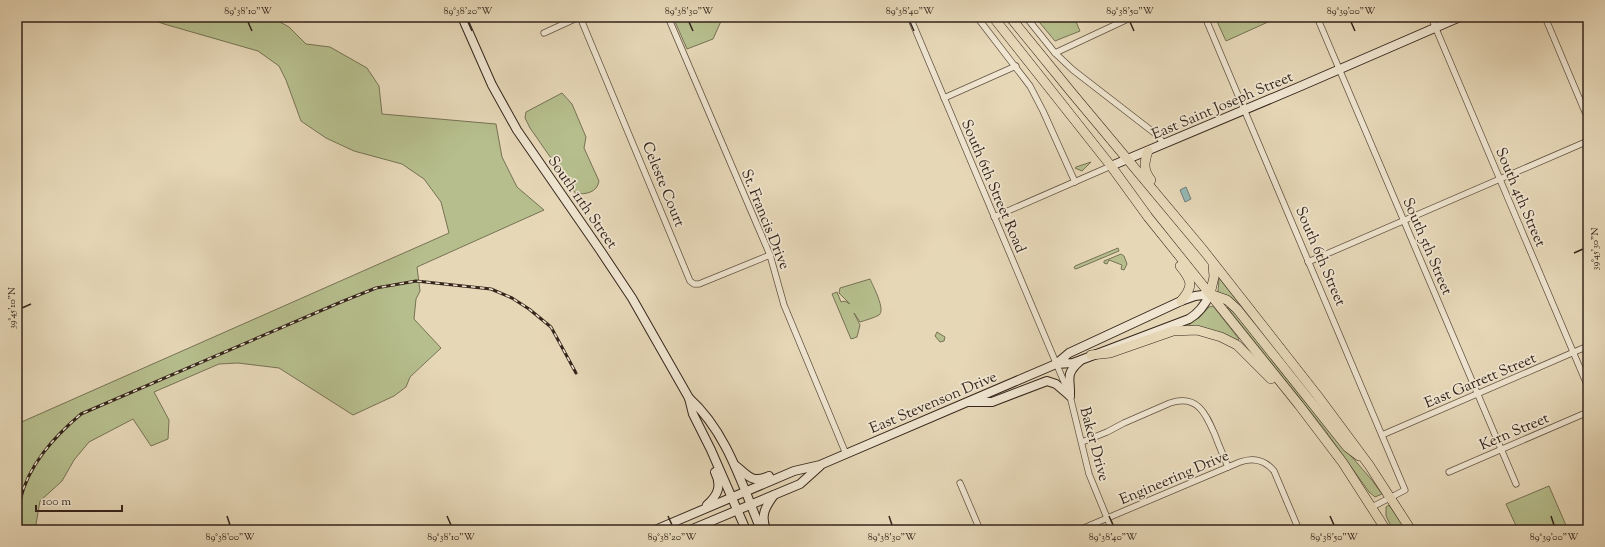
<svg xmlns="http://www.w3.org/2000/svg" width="1605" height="547" viewBox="0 0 1605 547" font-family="'Sorts Mill Goudy',serif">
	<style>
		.green { fill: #b6be8d; stroke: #767254 }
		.water { fill: #97b8b5; stroke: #707d77 }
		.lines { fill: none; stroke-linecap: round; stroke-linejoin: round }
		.street-casing { stroke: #615242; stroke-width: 7 }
		.secondary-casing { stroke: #35251b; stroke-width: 10 }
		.primary-casing { stroke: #35251b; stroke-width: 10 }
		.street { stroke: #efe5d0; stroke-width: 5.5 }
		.secondary { stroke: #efe5d0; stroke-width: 8 }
		.primary { stroke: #e6d7b7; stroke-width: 9 }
		.rail-casing { stroke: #35251b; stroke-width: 3 }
		.rail { stroke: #efe5d0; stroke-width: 1.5; stroke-dasharray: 4.5; stroke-linecap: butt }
		.ticks { fill: none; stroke: #35251b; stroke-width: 1.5 }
		.labels { text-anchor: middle; stroke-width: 3.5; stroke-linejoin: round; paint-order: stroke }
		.street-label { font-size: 15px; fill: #35251b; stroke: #efe5d0 }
		.neatline { fill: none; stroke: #35251b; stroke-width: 1.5 }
		.ticks-label { font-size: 10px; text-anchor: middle; fill: #35251b }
	</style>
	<rect width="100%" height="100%" fill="#e6d7b7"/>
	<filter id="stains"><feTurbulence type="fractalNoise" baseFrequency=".005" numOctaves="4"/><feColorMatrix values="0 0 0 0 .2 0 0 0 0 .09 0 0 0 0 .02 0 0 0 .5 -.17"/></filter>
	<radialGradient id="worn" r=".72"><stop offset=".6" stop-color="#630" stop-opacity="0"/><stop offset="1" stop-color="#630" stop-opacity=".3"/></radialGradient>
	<g class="green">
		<polygon points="145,17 271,17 289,27 306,44 330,47 367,68 379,86 382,114 496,124 502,157 517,187 544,210 417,267 420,291 416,299 414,319 441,348 410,377 406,387 394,396 353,415 279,368 238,363 219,364 154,392 169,420 168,439 151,446 133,419 89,442 74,460 62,481 40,501 35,530 17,530 17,424 449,233 441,202 424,179 402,164 354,151 326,138 301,121 286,80 279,66 258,51 164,24"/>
		<polygon points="673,17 721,17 722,19 713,39 687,49"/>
		<polygon points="1035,17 1074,17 1080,31 1055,41"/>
		<polygon points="1215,17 1279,17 1226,41"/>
		<path d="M562,93L572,104L586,137L584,148L599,181C597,193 586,194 576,194L530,128L525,118L526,112Z"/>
		<polygon points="1091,162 1082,171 1075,168 1076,167"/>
		<polygon points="1118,248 1119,251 1076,269 1074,268 1075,266"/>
		<polygon points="1121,254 1124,256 1127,264 1124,270 1121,269 1122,265 1109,260 1107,264 1104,263 1104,261"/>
		<polygon points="1219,278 1255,324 1255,325 1231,298 1218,292"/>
		<path d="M870,279C873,286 886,310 879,315C874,318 866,320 860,322L854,313L860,325L857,337L851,339L832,294L837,292L841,302L845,301L850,304L839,293L840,288Z"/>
		<polygon points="1213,306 1239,339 1236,342 1190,327 1189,323 1199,318 1209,307"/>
		<polygon points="1229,306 1338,441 1371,479 1382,494 1375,497 1369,492 1325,430 1227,307"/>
		<polygon points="937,332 945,337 944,341 940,342 935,336"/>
		<polygon points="1549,486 1568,530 1518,530 1506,504"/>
		<polygon points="1389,505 1406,530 1393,530 1386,516 1386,507"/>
	</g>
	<polygon class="water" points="1186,187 1191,199 1185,202 1180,190"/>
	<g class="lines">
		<defs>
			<g id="street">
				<polyline points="580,17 690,281 694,284 699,284 770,255"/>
				<polyline points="668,17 770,255 784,305 846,454"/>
				<polyline points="910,17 1070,396 1089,474 1112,530"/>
				<polyline points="977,17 1030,86 1043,111 1075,182"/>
				<polyline points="1026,17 1055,53 1073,70 1157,135 1164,144"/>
				<polyline points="1205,17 1405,490 1372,507"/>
				<polyline points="1317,17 1516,484"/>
				<polyline points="1431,17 1588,387"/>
				<polyline points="1545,17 1588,119"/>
				<polyline points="544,33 579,17"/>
				<polyline points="1055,53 1132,17"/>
				<polyline points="944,98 1016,66"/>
				<polyline points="994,217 1111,166"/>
				<polyline points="1308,262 1588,141"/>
				<polyline points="1382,435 1588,346"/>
				<path d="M1082,442L1107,432L1124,423L1170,403C1198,394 1206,414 1215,435C1219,446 1224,457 1228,467"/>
				<polyline points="1449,472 1588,412"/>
				<polyline points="960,483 980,530"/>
				<path d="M1079,530L1240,462C1254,457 1265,460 1274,471L1299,530"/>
			</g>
			<g id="secondary">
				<polyline points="462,17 492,85 517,130 600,250 632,298 689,398 693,414 711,450 746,530"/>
				<polyline points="1111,166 1301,86 1460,17"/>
				<path d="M1070,396C1071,379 1064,375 1080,361"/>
				<path d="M689,398C727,432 742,485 761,530"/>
				<polyline points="970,402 992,402 1047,381 1056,384 1070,396"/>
				<path d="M736,466C748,475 751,484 769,476"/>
				<path d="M707,505C718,495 722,486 715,472"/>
				<path d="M766,529C760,515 766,506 774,495"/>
				<path d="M655,530L794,471L820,465L1049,367L1056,364L1069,353L1181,301L1195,296L1210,294C1205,305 1199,313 1189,319L1073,363L1056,364"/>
				<polyline points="690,530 800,484 820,466"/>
			</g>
			<g id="primary">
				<polyline points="993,17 1111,166 1148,217 1299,405 1343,463 1386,530"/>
				<polyline points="1010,17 1072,93 1204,251 1317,395 1369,465 1411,530"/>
				<path d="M1148,151C1144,163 1143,170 1151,180"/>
				<path d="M1180,266C1192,281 1194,286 1181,301"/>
				<polyline points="1210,294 1227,300 1237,309 1347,447 1359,456"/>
				<polyline points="1210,294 1214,277 1213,264"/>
				<polyline points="1091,355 1110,353 1173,331 1197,330 1221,337 1237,345 1271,379"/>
			</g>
		</defs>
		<use href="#street" class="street-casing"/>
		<use href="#secondary" class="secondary-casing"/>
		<use href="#primary" class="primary-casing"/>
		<use href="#street" class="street"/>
		<use href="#secondary" class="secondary"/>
		<use href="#primary" class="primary"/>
		<defs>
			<path id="rail" d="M17,525C18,517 19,508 20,501C28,465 54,437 81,414L341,302L376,288L416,281L491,289L512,298L529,309L551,327L576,373"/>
		</defs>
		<use href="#rail" class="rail-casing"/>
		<use href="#rail" class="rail"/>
	</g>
	<path class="ticks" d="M248,22L252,31M468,22L472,31M689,22L693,31M910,22L914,31M1130,22L1134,31M1351,22L1355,31M1574,253L1583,249M22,308L31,304M227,516L230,525M447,516L451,525M668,516L672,525M889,516L892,525M1109,516L1113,525M1330,516L1334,525M1551,516L1554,525"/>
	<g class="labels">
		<g class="street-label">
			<text transform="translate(1222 105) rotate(-23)" y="5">East Saint Joseph Street</text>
			<text transform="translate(664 184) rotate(68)" y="5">Celeste Court</text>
			<text transform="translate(994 186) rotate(67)" y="5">South 6th Street Road</text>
			<text transform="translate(1521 197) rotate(67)" y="5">South 4th Street</text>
			<text transform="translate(583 202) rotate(55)" y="5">South 11th Street</text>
			<text transform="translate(766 219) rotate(68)" y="5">St. Francis Drive</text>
			<text transform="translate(1428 246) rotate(67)" y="5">South 5th Street</text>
			<text transform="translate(1321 256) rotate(67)" y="5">South 6th Street</text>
			<text transform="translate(1480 380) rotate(-23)" y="5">East Garrett Street</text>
			<text transform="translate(933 402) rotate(-23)" y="5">East Stevenson Drive</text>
			<text transform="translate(1514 431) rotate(-23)" y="5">Kern Street</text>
			<text transform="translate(1095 444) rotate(75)" y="5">Baker Drive</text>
			<text transform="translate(1174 477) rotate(-23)" y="5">Engineering Drive</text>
		</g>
	</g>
	<rect width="1605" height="547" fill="none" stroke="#e6d7b7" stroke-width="44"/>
	<path d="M36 505v6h86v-6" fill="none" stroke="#35251b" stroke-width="2"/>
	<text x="42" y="505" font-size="12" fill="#35251b" stroke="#efe5d0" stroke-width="3" paint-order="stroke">100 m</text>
	<rect x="22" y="22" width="1561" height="503" class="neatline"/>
	<g class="ticks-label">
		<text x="248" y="14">89°38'10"W</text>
		<text x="468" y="14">89°38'20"W</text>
		<text x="689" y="14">89°38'30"W</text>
		<text x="910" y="14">89°38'40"W</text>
		<text x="1130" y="14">89°38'50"W</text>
		<text x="1351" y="14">89°39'00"W</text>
		<text transform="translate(1594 249) rotate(-90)" y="4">39°45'30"N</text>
		<text transform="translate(11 308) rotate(-90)" y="4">39°45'10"N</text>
		<text x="230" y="540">89°38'00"W</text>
		<text x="451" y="540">89°38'10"W</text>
		<text x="672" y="540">89°38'20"W</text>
		<text x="892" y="540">89°38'30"W</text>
		<text x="1113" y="540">89°38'40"W</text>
		<text x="1334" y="540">89°38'50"W</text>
		<text x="1554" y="540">89°39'00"W</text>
	</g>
	<rect width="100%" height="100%" filter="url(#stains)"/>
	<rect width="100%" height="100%" fill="url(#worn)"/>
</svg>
